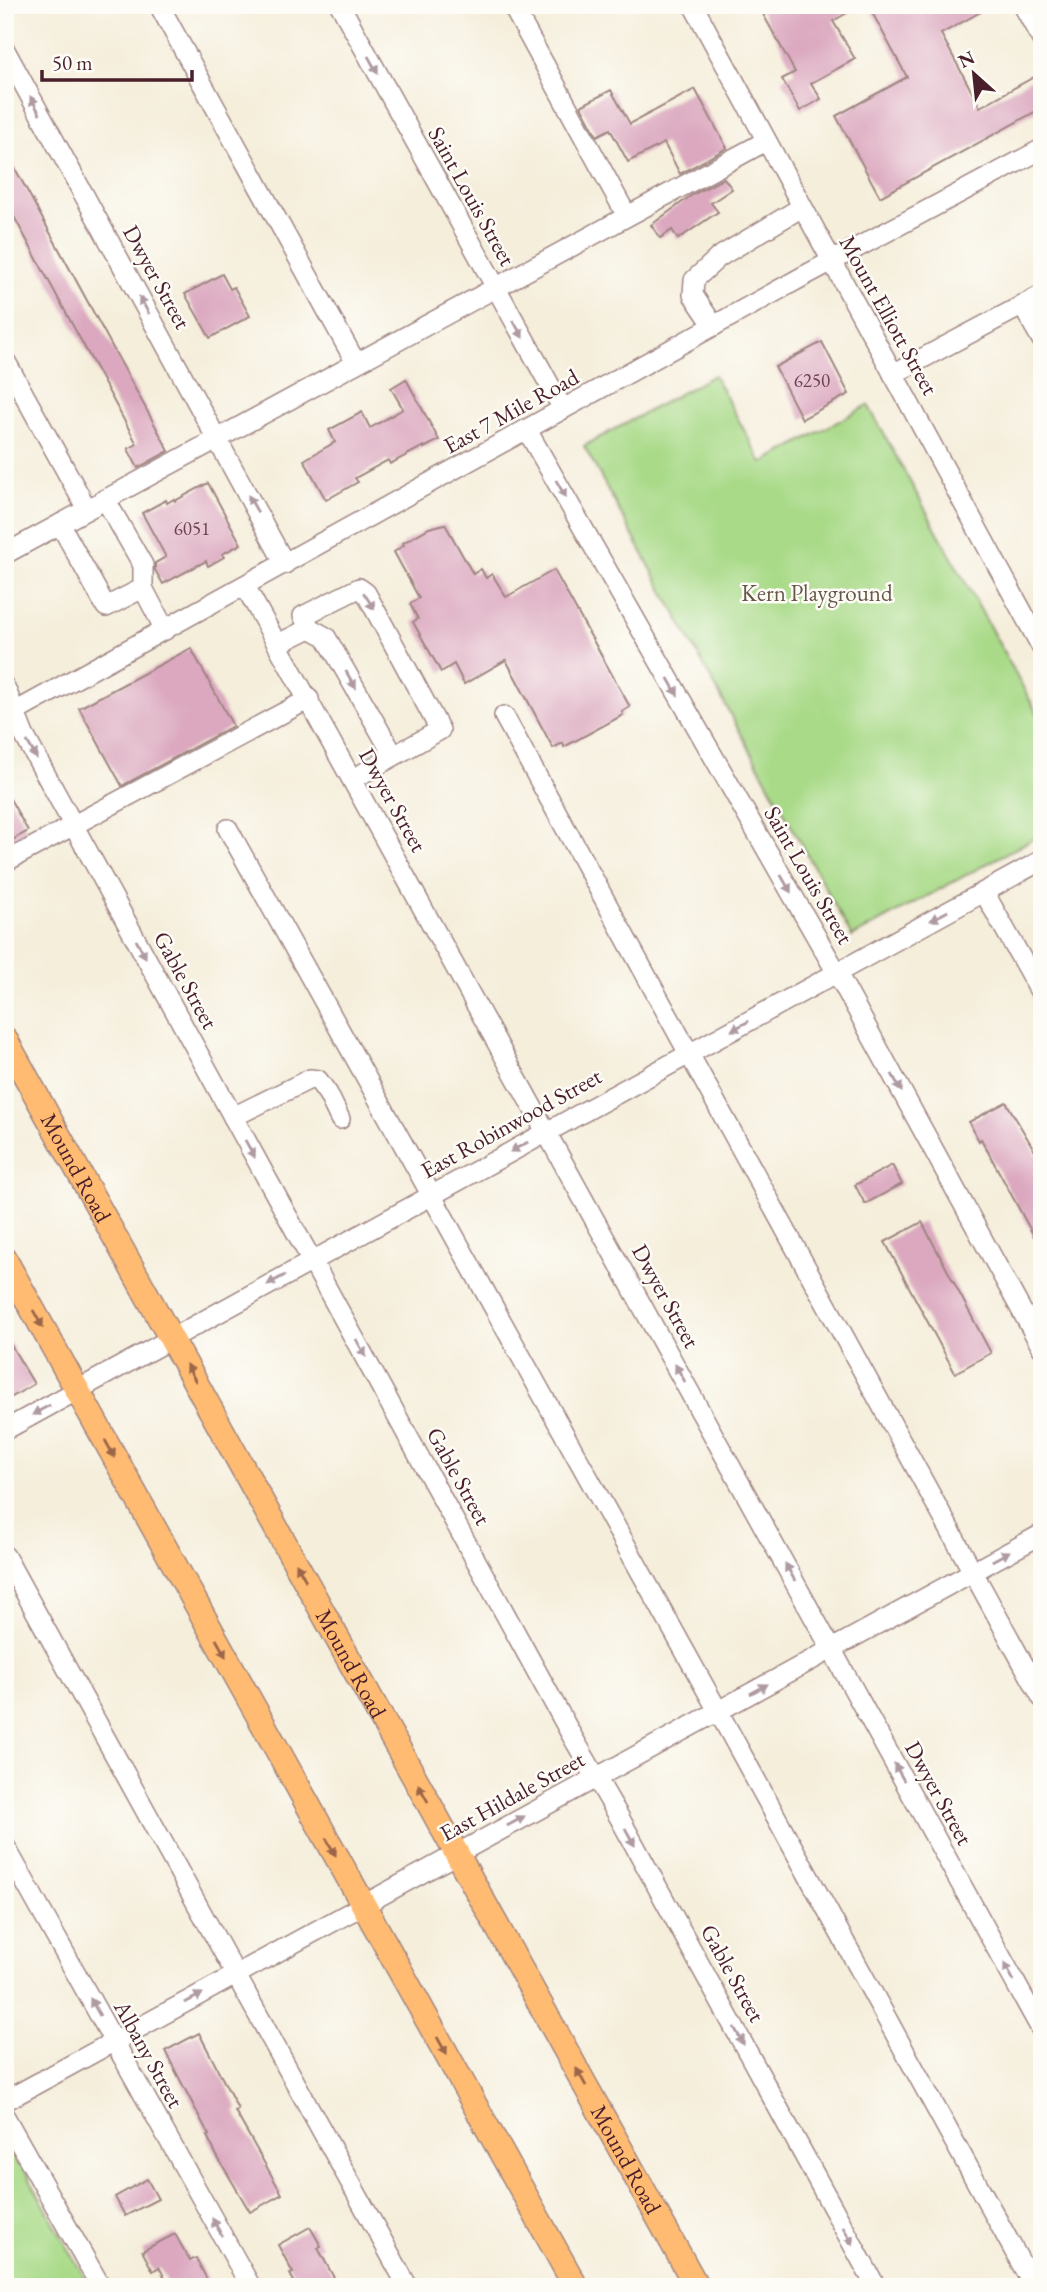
<svg xmlns="http://www.w3.org/2000/svg" width="1047" height="2292" viewBox="0 0 1047 2292" font-family="'EB Garamond',serif">
	<style>
		.green { fill: #a9da88; stroke: #7a7c5a; stroke-width: 2 }
		.building { fill: #dba8bf }
		.lines { fill: none; stroke-linecap: round; stroke-linejoin: round }
		.minor-casing { stroke: #a08683; stroke-width: 22 }
		.major-casing { stroke: #a08683; stroke-width: 27 }
		.minor { stroke: #fff; stroke-width: 19 }
		.major { stroke: #ffbb71; stroke-width: 24 }
		.oneway { fill: #ae9aa0 }
		.oneway2 { fill: #9b654a }
		.labels { text-anchor: middle; stroke-width: 5; stroke-linejoin: round; paint-order: stroke }
		.number-label { font-size: 19px; fill: #6e4150 }
		.street-label { font-size: 23px; fill: #4a1f2b; stroke: #fdfcf7 }
		.park-label { font-size: 23px; fill: #665747; stroke: #fdfcf7 }
	</style>
	<rect width="100%" height="100%" fill="#fdfcf7"/>
	<filter id="ink" filterUnits="userSpaceOnUse"><feTurbulence type="fractalNoise" baseFrequency=".0143" numOctaves="2"/><feDisplacementMap in="SourceGraphic" scale="14" xChannelSelector="R" yChannelSelector="G"/><feConvolveMatrix kernelMatrix="1 2 1 2 8 2 1 2 1" color-interpolation-filters="sRGB"/></filter>
	<filter id="wash" filterUnits="userSpaceOnUse"><feTurbulence type="fractalNoise" baseFrequency=".00686" numOctaves="4" result="noise"/><feDisplacementMap in="SourceGraphic" scale="28" xChannelSelector="R" yChannelSelector="G"/><feGaussianBlur stdDeviation="1.57" result="paint"/><feColorMatrix in="noise" values="0 0 0 0 0 0 0 0 0 0 0 0 0 0 0 0 0 1.4 0 .05"/><feComposite in="paint" operator="in"/></filter>
	<g filter="url(#wash)">
		<rect width="100%" height="100%" fill="#f5eedb"/>
		<g class="green">
			<polygon points="714,375 762,463 868,405 1042,722 1042,834 852,937 584,446"/>
			<polygon points="5,2135 90,2287 5,2287"/>
		</g>
		<g id="blocks">
			<g class="building">
				<polygon points="758,5 861,5 833,21 855,59 811,83 821,99 800,111 782,79 795,72"/>
				<polygon points="868,5 993,5 941,34 980,107 1034,77 1042,91 1042,108 880,197 836,116 907,77"/>
				<polygon points="695,89 727,148 680,174 664,143 628,162 610,129 597,136 581,106 611,90 630,124"/>
				<polygon points="5,150 169,451 138,468 128,449 137,444 5,200"/>
				<polygon points="724,178 732,189 711,203 718,212 678,239 672,230 660,238 651,225 692,195"/>
				<polygon points="222,274 230,289 234,287 250,316 210,338 185,294"/>
				<polygon points="822,342 849,394 802,419 775,367"/>
				<polygon points="406,379 439,440 424,448 424,446 390,464 388,460 355,478 358,482 326,500 304,460 335,442 329,430 362,412 370,428 403,409 391,388"/>
				<polygon points="208,483 241,544 222,554 224,557 208,566 206,561 163,584 155,570 155,563 166,557 142,513 166,500 167,503 174,499 175,501"/>
				<polygon points="445,524 473,574 481,569 486,578 492,574 506,597 554,570 630,707 622,712 623,715 564,747 563,743 553,748 506,660 464,684 454,664 441,672 413,622 418,619 410,604 419,598 394,552 404,545 403,543 429,528"/>
				<polygon points="191,648 233,726 122,786 79,708"/>
				<polygon points="5,790 28,831 5,844"/>
				<polygon points="1006,1102 1042,1163 1042,1251 981,1139 979,1141 969,1122"/>
				<polygon points="892,1165 902,1184 865,1204 855,1185"/>
				<polygon points="922,1222 991,1353 955,1373 885,1242"/>
				<polygon points="5,1335 34,1384 5,1401"/>
				<polygon points="199,2033 238,2109 235,2111 282,2194 250,2212 217,2156 207,2136 209,2135 165,2051"/>
				<polygon points="147,2179 158,2199 125,2216 115,2197"/>
				<polygon points="310,2227 321,2246 318,2248 339,2287 297,2287 290,2274 293,2273 278,2245"/>
				<polygon points="175,2234 190,2261 196,2258 211,2287 170,2287 159,2267 153,2271 142,2251"/>
			</g>
		</g>
	</g>
	<g filter="url(#ink)">
		<use href="#blocks" fill-opacity="0" stroke="#a08683" stroke-width="2"/>
		<g class="lines">
			<defs>
				<g id="minor">
					<polyline points="159,5 356,363"/>
					<polyline points="340,5 563,409"/>
					<polyline points="512,5 627,216"/>
					<polyline points="693,5 1042,648"/>
					<polyline points="1023,5 1042,40"/>
					<polyline points="5,50 285,564"/>
					<polyline points="1022,305 1042,340"/>
					<polyline points="714,326 693,295 694,280 719,257 802,207"/>
					<polyline points="5,360 87,509"/>
					<polyline points="893,374 1042,295"/>
					<polyline points="527,430 837,973 1042,1348"/>
					<polyline points="105,499 143,565 143,588 165,630"/>
					<polyline points="60,524 106,607 143,588"/>
					<polyline points="5,554 766,141"/>
					<polyline points="245,586 1042,2031"/>
					<polyline points="278,644 310,628"/>
					<polyline points="5,687 24,735 572,1736 618,1815 876,2287"/>
					<polyline points="504,716 1042,1698"/>
					<polyline points="6,717 802,277 1042,149"/>
					<polyline points="353,779 440,730 366,593 359,588 303,616 310,628 326,637 394,756"/>
					<polyline points="228,829 718,1711 1034,2287"/>
					<polyline points="5,862 309,699"/>
					<polyline points="984,892 1042,995"/>
					<polyline points="233,1117 310,1079 318,1080 328,1094 340,1119"/>
					<polyline points="5,1430 1042,860"/>
					<polyline points="5,1556 408,2287"/>
					<polyline points="5,1846 251,2287"/>
					<polyline points="5,2101 1042,1534"/>
					<polyline points="5,2117 101,2287"/>
				</g>
				<g id="major">
					<path id="s1" d="M5,1039L697,2287"/>
					<polyline points="5,1260 576,2287"/>
				</g>
			</defs>
			<use href="#minor" class="minor-casing"/>
			<use href="#major" class="major-casing"/>
			<use href="#minor" class="minor"/>
			<use href="#major" class="major"/>
		</g>
		<defs><path id="oneway-solid" d="M-6-.8H1V-3.2L6.5 0L1 3.2V.8H-6Z" transform="scale(1.75)"/></defs>
		<g class="oneway">
			<use href="#oneway-solid" transform="translate(373 65) rotate(61)"/>
			<use href="#oneway-solid" transform="translate(35 105) rotate(-119)"/>
			<use href="#oneway-solid" transform="translate(144 305) rotate(-119)"/>
			<use href="#oneway-solid" transform="translate(518 329) rotate(61)"/>
			<use href="#oneway-solid" transform="translate(561 489) rotate(60)"/>
			<use href="#oneway-solid" transform="translate(253 504) rotate(-119)"/>
			<use href="#oneway-solid" transform="translate(369 601) rotate(57)"/>
			<use href="#oneway-solid" transform="translate(351 680) rotate(60)"/>
			<use href="#oneway-solid" transform="translate(673 687) rotate(60)"/>
			<use href="#oneway-solid" transform="translate(32 750) rotate(61)"/>
			<use href="#oneway-solid" transform="translate(786 884) rotate(60)"/>
			<use href="#oneway-solid" transform="translate(939 916) rotate(151)"/>
			<use href="#oneway-solid" transform="translate(141 949) rotate(61)"/>
			<use href="#oneway-solid" transform="translate(740 1026) rotate(151)"/>
			<use href="#oneway-solid" transform="translate(897 1083) rotate(61)"/>
			<use href="#oneway-solid" transform="translate(519 1147) rotate(151)"/>
			<use href="#oneway-solid" transform="translate(250 1149) rotate(61)"/>
			<use href="#oneway-solid" transform="translate(276 1280) rotate(151)"/>
			<use href="#oneway-solid" transform="translate(361 1348) rotate(61)"/>
			<use href="#oneway-solid" transform="translate(680 1373) rotate(-119)"/>
			<use href="#oneway-solid" transform="translate(41 1410) rotate(151)"/>
			<use href="#oneway-solid" transform="translate(1001 1556) rotate(-29)"/>
			<use href="#oneway-solid" transform="translate(790 1572) rotate(-119)"/>
			<use href="#oneway-solid" transform="translate(759 1689) rotate(-29)"/>
			<use href="#oneway-solid" transform="translate(899 1772) rotate(-119)"/>
			<use href="#oneway-solid" transform="translate(516 1821) rotate(-29)"/>
			<use href="#oneway-solid" transform="translate(630 1837) rotate(61)"/>
			<use href="#oneway-solid" transform="translate(1009 1972) rotate(-119)"/>
			<use href="#oneway-solid" transform="translate(194 1998) rotate(-29)"/>
			<use href="#oneway-solid" transform="translate(95 2007) rotate(-119)"/>
			<use href="#oneway-solid" transform="translate(739 2036) rotate(61)"/>
			<use href="#oneway-solid" transform="translate(217 2227) rotate(-119)"/>
			<use href="#oneway-solid" transform="translate(848 2236) rotate(61)"/>
		</g>
		<g class="oneway2">
			<use href="#oneway-solid" transform="translate(38 1319) rotate(61)"/>
			<use href="#oneway-solid" transform="translate(191 1373) rotate(-119)"/>
			<use href="#oneway-solid" transform="translate(110 1449) rotate(61)"/>
			<use href="#oneway-solid" transform="translate(301 1572) rotate(-119)"/>
			<use href="#oneway-solid" transform="translate(221 1648) rotate(61)"/>
			<use href="#oneway-solid" transform="translate(423 1793) rotate(-119)"/>
			<use href="#oneway-solid" transform="translate(331 1847) rotate(61)"/>
			<use href="#oneway-solid" transform="translate(442 2046) rotate(61)"/>
			<use href="#oneway-solid" transform="translate(581 2077) rotate(-119)"/>
		</g>
	</g>
	<g class="labels">
		<g class="number-label">
			<text x="812" y="387">6250</text>
			<text x="192" y="535">6051</text>
		</g>
		<g class="street-label">
			<text transform="translate(472 196) rotate(61)" y="8">Saint Louis Street</text>
			<text transform="translate(157 277) rotate(61)" y="8">Dwyer Street</text>
			<text transform="translate(889 315) rotate(61)" y="8">Mount Elliott Street</text>
			<text transform="translate(511 411) rotate(-29)" y="8">East 7 Mile Road</text>
			<text transform="translate(393 800) rotate(61)" y="8">Dwyer Street</text>
			<text transform="translate(809 875) rotate(60)" y="8">Saint Louis Street</text>
			<text transform="translate(186 980) rotate(61)" y="8">Gable Street</text>
			<text transform="translate(511 1123) rotate(-29)" y="8">East Robinwood Street</text>
			<text dy="8" stroke="none"><textPath href="#s1" startOffset="147">Mound Road</textPath></text>
			<text transform="translate(666 1296) rotate(61)" y="8">Dwyer Street</text>
			<text transform="translate(459 1476) rotate(61)" y="8">Gable Street</text>
			<text dy="8" stroke="none"><textPath href="#s1" startOffset="714">Mound Road</textPath></text>
			<text transform="translate(939 1793) rotate(61)" y="8">Dwyer Street</text>
			<text transform="translate(512 1796) rotate(-29)" y="8">East Hildale Street</text>
			<text transform="translate(733 1973) rotate(61)" y="8">Gable Street</text>
			<text transform="translate(149 2054) rotate(61)" y="8">Albany Street</text>
			<text dy="8" stroke="none"><textPath href="#s1" startOffset="1281">Mound Road</textPath></text>
		</g>
		<g class="park-label">
			<text x="817" y="601">Kern Playground</text>
		</g>
	</g>
	<rect width="1047" height="2292" fill="none" stroke="#fdfcf7" stroke-width="28"/>
	<g transform="translate(974 74) rotate(333)" stroke="#fdfcf7" stroke-width="5" paint-order="stroke">
	<path d="M0-5L12 26L0 18L-12 26Z" fill="#4a1f2b"/>
	<text y="-10" font-size="19" font-weight="bold" text-anchor="middle" fill="#4a1f2b">N</text>
	</g>
	<path d="M42 70v10h150v-10" fill="none" stroke="#4a1f2b" stroke-width="3.5"/>
	<text x="52" y="70" font-size="21" fill="#4a1f2b" stroke="#fdfcf7" stroke-width="5" paint-order="stroke">50 m</text>
</svg>
